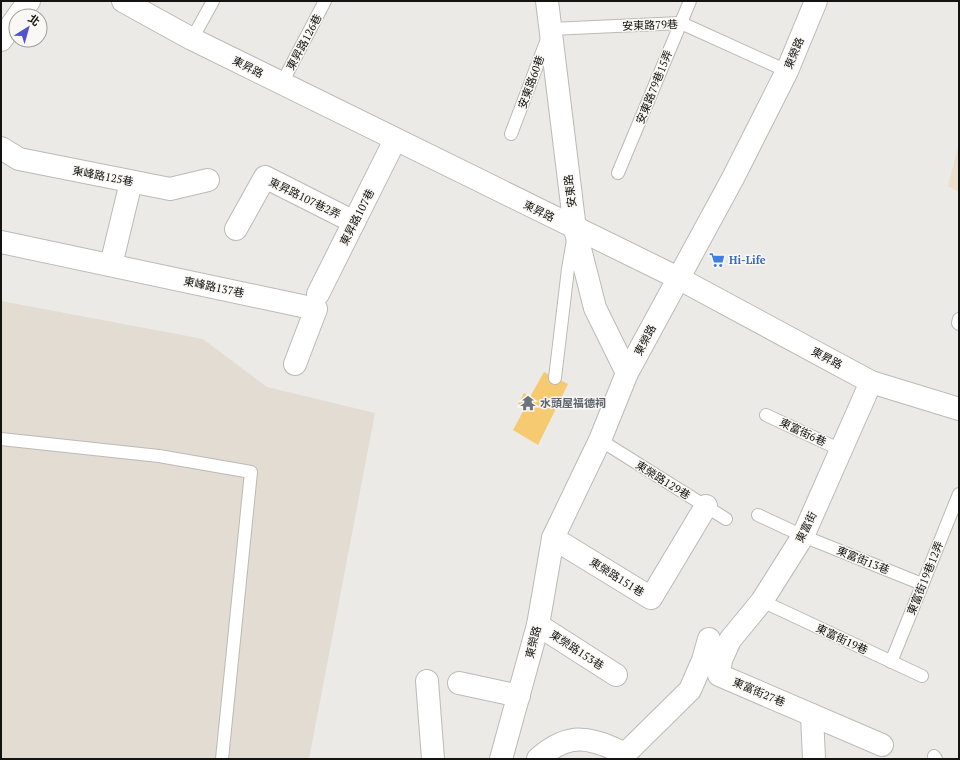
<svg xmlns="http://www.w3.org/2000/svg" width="960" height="760" viewBox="0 0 960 760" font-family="'PT Serif','Noto Sans TC',serif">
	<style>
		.built { fill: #e2dcd2 }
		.medical { fill: #ecdfcb }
		.building { fill: #f5ca70 }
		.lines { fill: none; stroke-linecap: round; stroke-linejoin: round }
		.service-casing { stroke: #bcbab6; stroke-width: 14 }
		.minor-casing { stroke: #bcbab6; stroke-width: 24 }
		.secondary-casing { stroke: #bcbab6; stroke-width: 24 }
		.service { stroke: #fff; stroke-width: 12 }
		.minor { stroke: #fff; stroke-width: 22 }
		.secondary { stroke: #fff; stroke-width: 22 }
		.labels { text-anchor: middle; stroke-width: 3; stroke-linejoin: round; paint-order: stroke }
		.street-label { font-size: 11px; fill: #131311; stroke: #faf8f4 }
		.shop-label { font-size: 11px; font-weight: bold; fill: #366cbe; stroke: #faf8f4; text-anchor: start }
		.worship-label { font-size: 11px; font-weight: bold; fill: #5b616d; stroke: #faf8f4; text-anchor: start }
	</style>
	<rect width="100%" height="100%" fill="#eceae6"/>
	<polygon class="built" points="1,301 203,339 267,387 375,413 309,759 1,759"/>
	<polygon class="medical" points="959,143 959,192 948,186"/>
	<polygon class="building" points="544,372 568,384 538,445 513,430 525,408 518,404 524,393 530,397"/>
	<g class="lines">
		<defs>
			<g id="service">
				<polyline points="192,39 213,1"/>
				<polyline points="282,83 325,1"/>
				<polyline points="511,134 551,29 681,23 787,71"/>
				<polyline points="618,173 690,1"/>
				<polyline points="959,319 958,323 959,324"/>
				<polyline points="555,378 568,269 573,240"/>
				<polyline points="766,415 841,450"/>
				<polyline points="1,439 159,456 251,472 222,759"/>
				<polyline points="600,440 726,519"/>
				<polyline points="758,515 803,536 922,584"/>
				<polyline points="762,601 922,676"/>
				<polyline points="891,662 959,494"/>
				<polyline points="934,756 936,759"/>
			</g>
			<g id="minor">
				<polyline points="123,1 192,39 678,278 871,382 959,409"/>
				<polyline points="547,1 575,229 595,308 627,373"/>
				<polyline points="1,148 19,159 170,189 208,180"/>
				<polyline points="236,229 265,177 354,222"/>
				<polyline points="1,242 316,309 295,364"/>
				<polyline points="111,265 131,182"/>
				<polyline points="318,294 395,140"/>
				<polyline points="871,382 803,536 762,601 730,640 721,660 719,675 882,745"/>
				<polyline points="553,538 651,598 706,506"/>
				<polyline points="538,625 616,675"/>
				<polyline points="427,681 433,759"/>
				<polyline points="459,683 519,696"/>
				<polyline points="812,715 814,759"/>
				<polyline points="501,759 538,625 553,538 600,440 627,373 733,178 787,71 816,1"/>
				<path d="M538,759C569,731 591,737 625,754L690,690L703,660L709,639"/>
			</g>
			<g id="secondary">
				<polyline points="18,16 29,1"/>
				<polyline points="1,40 16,19"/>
			</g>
		</defs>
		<use href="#service" class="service-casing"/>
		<use href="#minor" class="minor-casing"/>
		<use href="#secondary" class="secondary-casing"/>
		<use href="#service" class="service"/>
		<use href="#minor" class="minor"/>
		<use href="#secondary" class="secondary"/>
	</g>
	<defs>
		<symbol id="supermarket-bare" viewBox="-9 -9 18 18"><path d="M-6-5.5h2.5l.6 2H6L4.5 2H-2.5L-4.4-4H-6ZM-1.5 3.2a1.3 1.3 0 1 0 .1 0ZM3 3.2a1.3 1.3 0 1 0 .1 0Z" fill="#3f7fe0" stroke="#faf8f4" stroke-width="2.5" paint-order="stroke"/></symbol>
		<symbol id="temple-bare" viewBox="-9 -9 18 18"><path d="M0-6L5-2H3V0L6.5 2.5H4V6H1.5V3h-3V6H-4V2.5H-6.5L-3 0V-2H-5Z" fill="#6b7280" stroke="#faf8f4" stroke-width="2.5" paint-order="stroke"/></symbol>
	</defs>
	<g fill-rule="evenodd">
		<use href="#supermarket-bare" x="706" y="249" width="22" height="22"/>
		<use href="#temple-bare" x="517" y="392" width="22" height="22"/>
	</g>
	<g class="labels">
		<g class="street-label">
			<text transform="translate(650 25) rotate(-2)" y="4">安東路79巷</text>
			<text transform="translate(304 42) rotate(-62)" y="4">東昇路126巷</text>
			<text transform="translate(794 53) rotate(-67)" y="4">東榮路</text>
			<text transform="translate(248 67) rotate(27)" y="4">東昇路</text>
			<text transform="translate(531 82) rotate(-70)" y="4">安東路60巷</text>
			<text transform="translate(654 87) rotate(-68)" y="4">安東路79巷15弄</text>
			<text transform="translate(103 176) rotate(11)" y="4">東峰路125巷</text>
			<text transform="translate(570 191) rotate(-97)" y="4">安東路</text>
			<text transform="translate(305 198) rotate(26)" y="4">東昇路107巷2弄</text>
			<text transform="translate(539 211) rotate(26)" y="4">東昇路</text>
			<text transform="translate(357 217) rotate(-63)" y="4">東昇路107巷</text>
			<text transform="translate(214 287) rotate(12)" y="4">東峰路137巷</text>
			<text transform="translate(645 340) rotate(-62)" y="4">東榮路</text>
			<text transform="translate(827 358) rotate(28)" y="4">東昇路</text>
			<text transform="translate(803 432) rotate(25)" y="4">東富街6巷</text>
			<text transform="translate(663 480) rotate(32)" y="4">東榮路129巷</text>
			<text transform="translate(806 527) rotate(-64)" y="4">東富街</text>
			<text transform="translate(863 560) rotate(22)" y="4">東富街13巷</text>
			<text transform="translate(617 577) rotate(32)" y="4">東榮路151巷</text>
			<text transform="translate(925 578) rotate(-68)" y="4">東富街19巷12弄</text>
			<text transform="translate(842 639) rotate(25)" y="4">東富街19巷</text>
			<text transform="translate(533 642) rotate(-76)" y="4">東榮路</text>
			<text transform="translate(577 650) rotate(33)" y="4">東榮路153巷</text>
			<text transform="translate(759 692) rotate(23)" y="4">東富街27巷</text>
		</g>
		<g class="shop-label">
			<text x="729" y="264">Hi-Life</text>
		</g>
		<g class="worship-label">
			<text x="540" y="407">水頭屋福德祠</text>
		</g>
	</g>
	<rect width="960" height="760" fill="none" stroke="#131311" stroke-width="4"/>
	<g transform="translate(28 28) rotate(37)"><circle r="19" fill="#faf8f4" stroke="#9e9c99"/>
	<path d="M0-3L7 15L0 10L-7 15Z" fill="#5354cb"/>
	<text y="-6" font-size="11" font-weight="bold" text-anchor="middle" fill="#131311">北</text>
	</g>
</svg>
